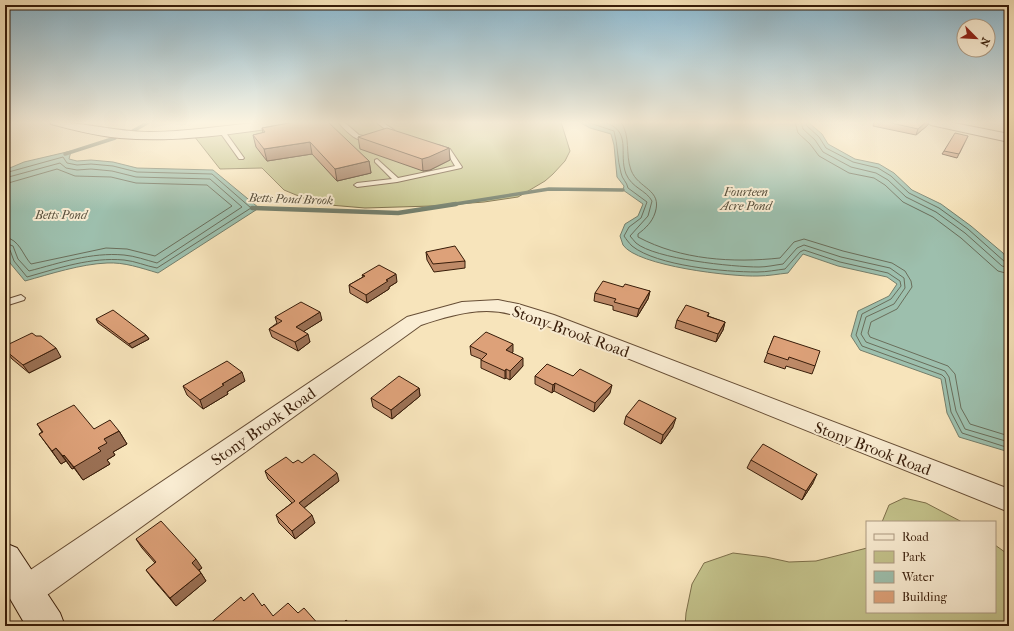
<svg xmlns="http://www.w3.org/2000/svg" width="1014" height="631" viewBox="0 0 1014 631" font-family="'IM FELL French Canon',serif">
	<style>
		.green { fill: #c3c28b; stroke: #7d6f4a }
		.water { fill: #9dbfad; stroke: #747e6b }
		.lines { fill: none; stroke-linecap: round; stroke-linejoin: round }
		.shore { stroke: #6a6e5b; stroke-width: 1 }
		.stream-far1 { stroke: #747e6b; stroke-width: 3.5 }
		.stream { stroke: #747e6b; stroke-width: 4.5 }
		.service-casing { stroke: #674e36; stroke-width: 2 }
		.minor-casing { stroke: #674e36; stroke-width: 2 }
		.secondary-casing { stroke: #371c09; stroke-width: 2 }
		.service { fill: #faedd3; fill-rule: evenodd }
		.minor { fill: #faedd3; fill-rule: evenodd }
		.secondary { fill: #faedd3; fill-rule: evenodd }
		.wall { fill: #be8a68; stroke: #371c09 }
		.shaded-wall { fill: #9b7155; stroke: #371c09 }
		.building { fill: #dda179; stroke: #371c09 }
		.labels { text-anchor: middle; stroke-width: 4; stroke-linejoin: round; paint-order: stroke }
		.far-water-label { font-size: 12px; font-style: italic; fill: #564d3a; stroke: #faedd3 }
		.near-street-label { font-size: 16px; fill: #371c09; stroke: #faedd3 }
	</style>
	<rect width="100%" height="100%" fill="#f7e4bb"/>
	<filter id="stains"><feTurbulence type="fractalNoise" baseFrequency=".005" numOctaves="4"/><feColorMatrix values="0 0 0 0 .2 0 0 0 0 .09 0 0 0 0 .02 0 0 0 .5 -.17"/></filter>
	<radialGradient id="worn" r=".72"><stop offset=".6" stop-color="#630" stop-opacity="0"/><stop offset="1" stop-color="#630" stop-opacity=".3"/></radialGradient>
	<g class="green">
		<polygon points="316,122 561,122 570,151 565,161 553,174 545,181 518,197 484,202 432,206 365,208 318,204 284,190 262,168 220,169 194,136"/>
		<polygon points="904,498 926,503 962,522 882,522 889,505"/>
		<polygon points="995,545 1009,555 1009,626 685,626 686,613 692,584 704,563 733,553 766,557 789,562 816,561 867,548 867,612 995,612"/>
	</g>
	<g class="water">
		<path d="M579,122H808L822,134L828,144L855,159L879,164L894,173L912,190L941,204L971,226L1003,253L1009,261V452L959,437L947,413L941,379L860,350L851,336L858,311L889,296L897,284L887,277L838,266L803,254L788,273C778,274 768,276 758,276C732,277 637,266 623,245C622,242 621,239 620,236L625,224L638,216L643,204L623,190L624,186L617,177L614,145L611,134L590,128Z"/>
		<path d="M71,151L69,159L77,161L91,160L113,162L137,168L213,170L259,208L158,273C141,268 124,262 107,263C81,264 50,274 25,281L10,263L5,247V170L24,162Z"/>
	</g>
	<g class="lines">
		<g class="shore">
			<path d="M587,122L614,131C618,145 617,159 621,173C622,179 627,182 628,188L647,202L641,218L629,227L624,236C626,239 629,243 632,246C657,266 725,272 757,272C767,272 776,270 785,269L800,252L804,250L840,262L888,273L900,281L901,286L891,299L862,314L856,335L862,346L942,375L945,378L951,412L962,433L1009,448"/>
			<path d="M604,122C633,131 618,153 626,174C632,188 646,190 652,201L648,216L630,236C632,238 634,241 636,243C655,259 733,267 759,267C767,267 775,265 783,264L797,248L804,245L841,257L890,268L904,278L905,288L894,304L866,317L861,334L866,342L945,371L949,377L956,411L965,429L1009,442"/>
			<path d="M621,122C631,137 625,154 631,170C638,189 663,189 655,213C652,222 646,228 638,234V237C681,260 733,263 780,258L794,242L804,239L843,251L892,263L905,271L911,281L912,287L897,309L871,322L868,333L870,337L948,366L955,374L961,408L970,424L1009,436"/>
			<polyline points="795,122 798,133 810,144 819,156 849,173 874,178 885,185 903,202 933,217 961,238 998,271 1009,274"/>
			<polyline points="801,122 803,129 815,140 823,152 851,167 876,173 888,180 906,197 936,212 965,233 1002,266 1009,268"/>
			<polyline points="806,122 807,126 819,137 826,148 853,162 878,168 891,176 909,193 939,208 968,229 1005,262 1009,263"/>
			<path d="M5,173L63,157L67,163L77,165L91,164L113,166L137,172L212,174L251,208L157,268C146,266 135,261 124,260C91,257 59,268 27,277L14,261L10,250L5,248"/>
			<path d="M5,178L60,163L66,168L77,170L91,169L112,171L136,177L210,179L242,207L157,263C146,260 135,256 124,255C91,252 60,263 29,271L18,259L13,246L5,243"/>
			<path d="M5,184L57,169L75,176L111,177L136,183L207,185L232,206L155,256L127,249L106,248L31,264C22,254 20,240 5,237"/>
		</g>
		<g class="stream-far1">
			<polyline points="131,132 149,122"/>
			<polyline points="65,154 115,138"/>
			<polyline points="449,205 549,189 623,190"/>
		</g>
		<polyline class="stream" points="252,208 398,213 456,204"/>
		<defs>
			<g id="service">
				<path d="M338,122H344L359,135L372,138C359,146 346,131 338,122Z"/>
				<polygon points="376,122 382,122 394,130 394,134 385,136 385,134 389,132"/>
				<polygon points="220,130 224,130 244,158 243,159 239,159 219,131"/>
				<polygon points="438,145 450,149 462,167 461,168 397,182 357,187 354,185 357,183 392,179 375,162 375,160 377,159 398,178 455,166 446,151 436,148 436,146"/>
				<polygon points="21,295 25,298 24,300 5,306 5,300"/>
			</g>
			<g id="minor">
				<path d="M50,122C84,122 116,132 150,132C190,132 228,125 266,122C278,122 289,122 300,122L295,125C237,133 178,143 120,138C96,136 74,130 51,124Z"/>
				<polygon points="926,122 949,122 1009,134 1009,142 931,125"/>
				<path d="M498,300L518,304L554,315L1009,489V512L540,323C530,320 520,316 510,314C480,306 449,316 421,325L36,603L25,607L14,603L10,592L14,581L407,317L462,302Z"/>
			</g>
			<polygon id="secondary" points="5,543 17,548 60,613 65,626 26,626 5,590"/>
		</defs>
		<use href="#service" class="service-casing"/>
		<use href="#minor" class="minor-casing"/>
		<use href="#secondary" class="secondary-casing"/>
		<use href="#service" class="service"/>
		<use href="#minor" class="minor"/>
		<use href="#secondary" class="secondary"/>
	</g>
	<g class="wall">
		<polygon points="295,122 369,161 371,173 337,181 312,154 267,161 256,147 253,135 263,133 262,128"/>
		<polygon points="874,122 929,122 928,125 916,135 873,126"/>
		<polygon points="968,136 957,158 942,154 944,151"/>
		<polygon points="358,137 449,148 450,160 430,170 423,171 360,149"/>
		<polygon points="426,252 465,261 465,268 434,272 427,260"/>
		<polygon points="362,275 397,282 389,287 389,289 367,303 350,293 349,285 363,277"/>
		<polygon points="623,287 650,291 648,299 637,317 613,310 613,306 594,301 595,293"/>
		<polygon points="709,313 708,316 725,322 723,330 716,342 675,328 677,320"/>
		<polygon points="275,317 322,320 304,331 310,342 298,351 272,337 269,329 277,323"/>
		<polygon points="96,319 146,335 149,339 132,348 98,323"/>
		<polygon points="774,336 815,366 812,374 786,366 785,369 764,362"/>
		<polygon points="470,346 513,352 512,353 523,366 510,380 506,378 505,379 481,368 481,359 471,355"/>
		<polygon points="5,347 61,357 29,373 12,359 6,351 7,350"/>
		<polygon points="535,376 573,376 610,393 594,412 554,391 552,393 535,384"/>
		<polygon points="245,381 227,392 228,394 203,409 187,395 183,386"/>
		<polygon points="419,388 420,396 392,419 373,407 371,398"/>
		<polygon points="626,416 673,427 661,444 624,424"/>
		<polygon points="37,424 119,431 127,444 113,452 115,455 107,460 110,464 83,480 74,468 72,469 66,461 61,464 39,434 42,432"/>
		<polygon points="751,460 813,483 802,500 747,468"/>
		<polygon points="293,463 302,463 339,481 304,508 315,523 295,539 279,523 276,515 292,503 268,479 265,471"/>
		<polygon points="136,539 202,568 199,570 201,573 206,581 176,606 152,578 146,570 155,563 142,548"/>
	</g>
	<g class="shaded-wall">
		<polygon points="926,122 929,122 928,125 916,135 918,129"/>
		<polygon points="310,142 312,154 267,161 264,149"/>
		<polygon points="449,148 450,160 430,170 423,171 422,159"/>
		<polygon points="369,161 371,173 337,181 335,169"/>
		<polygon points="396,274 397,282 389,287 389,289 367,303 366,295 386,280"/>
		<polygon points="650,291 648,299 637,317 639,309"/>
		<polygon points="320,312 322,320 298,335 296,327"/>
		<polygon points="725,322 723,330 716,342 718,334"/>
		<polygon points="308,334 310,342 298,351 295,342"/>
		<polygon points="146,335 149,339 132,348 129,344"/>
		<polygon points="513,344 513,352 506,359 506,350"/>
		<polygon points="56,348 61,357 29,373 23,365"/>
		<polygon points="523,358 523,366 510,380 510,371"/>
		<polygon points="506,369 506,378 505,379 505,371"/>
		<polygon points="242,372 245,381 227,392 228,394 203,409 200,400 222,384"/>
		<polygon points="555,383 554,391 552,393 553,385"/>
		<polygon points="612,385 610,393 594,412 595,403"/>
		<polygon points="419,388 420,396 392,419 391,410"/>
		<polygon points="676,418 673,427 661,444 663,435"/>
		<polygon points="119,431 127,444 113,452 115,455 107,460 110,464 83,480 74,467 98,448 104,439"/>
		<polygon points="56,448 66,461 61,464 52,451"/>
		<polygon points="64,455 74,468 72,469 63,456"/>
		<polygon points="337,473 339,481 301,510 299,503"/>
		<polygon points="817,474 813,483 802,500 806,491"/>
		<polygon points="312,515 315,523 295,539 292,531"/>
		<polygon points="196,559 202,568 197,571 192,563"/>
		<polygon points="201,573 206,581 176,606 170,598"/>
	</g>
	<g class="building">
		<polygon points="295,122 328,122 369,161 335,169 310,142 264,149 253,135 265,132 262,128"/>
		<polygon points="887,122 926,122 918,129"/>
		<polygon points="387,128 449,148 429,157 422,159 358,137"/>
		<polygon points="955,133 968,136 959,154 944,151"/>
		<polygon points="455,246 465,261 433,264 426,252"/>
		<polygon points="379,265 396,274 386,280 388,281 366,295 349,285 365,276 362,275"/>
		<polygon points="603,281 623,287 625,284 650,291 639,309 614,302 616,299 595,293"/>
		<polygon points="301,302 320,312 296,327 308,334 295,342 269,329 282,321 275,317"/>
		<polygon points="686,305 709,313 707,316 725,322 718,334 677,320"/>
		<polygon points="113,310 146,335 129,344 96,319"/>
		<polygon points="486,332 513,344 506,350 523,358 510,371 506,369 505,371 481,360 487,354 470,346"/>
		<polygon points="32,333 36,336 41,336 56,348 23,365 6,351 8,350 5,346"/>
		<polygon points="774,336 820,351 815,366 789,357 788,360 767,353"/>
		<polygon points="227,361 242,372 222,384 224,385 200,400 183,386"/>
		<polygon points="547,364 573,376 580,369 612,385 595,403 555,383 553,385 535,376"/>
		<polygon points="399,376 419,388 391,410 371,398"/>
		<polygon points="639,400 676,418 663,435 626,416"/>
		<polygon points="74,405 94,429 110,420 119,431 104,439 107,443 98,448 101,451 74,467 64,455 63,456 56,448 52,451 39,434 43,432 37,424"/>
		<polygon points="763,444 817,474 806,491 751,460"/>
		<polygon points="314,454 337,473 299,503 312,515 292,531 276,515 295,501 265,471 286,457 293,463 298,460 302,463"/>
		<polygon points="161,521 196,559 192,563 201,573 170,598 146,570 156,562 136,539"/>
		<polygon points="253,593 262,606 264,604 273,616 288,603 298,613 304,608 320,626 209,626 208,625 241,597 244,601"/>
		<polygon points="346,620 353,626 340,626"/>
	</g>
	<linearGradient id="sky" x2="0" y2="1"><stop stop-color="#8ab8d0"/><stop offset="0.58" stop-color="#fbf3e0"/><stop offset="1" stop-color="#fbf3e0" stop-opacity="0"/></linearGradient>
	<rect width="1014" height="211" fill="url(#sky)"/>
	<g class="labels">
		<g class="far-water-label">
			<text x="746" y="196">Fourteen<tspan x="746" dy="14">Acre Pond</tspan></text>
			<text transform="translate(291 199) rotate(2)" y="4">Betts Pond Brook</text>
			<text x="61" y="219">Betts Pond</text>
		</g>
		<g class="near-street-label">
			<text transform="translate(571 331) rotate(20)" y="6">Stony Brook Road</text>
			<text transform="translate(263 426) rotate(-35)" y="6">Stony Brook Road</text>
			<text transform="translate(873 448) rotate(21)" y="6">Stony Brook Road</text>
		</g>
	</g>
	<rect width="1014" height="631" fill="none" stroke="#f7e4bb" stroke-width="20"/>
	<rect x="6" y="6" width="1002" height="619" fill="none" stroke="#371c09" stroke-width="2"/>
	<rect x="10" y="10" width="994" height="611" fill="none" stroke="#371c09"/>
	<rect x="866" y="521" width="130" height="92" fill="#faedd3" stroke="#ac9982"/>
	<rect x="874" y="534" width="20" height="6" fill="#faedd3" stroke="#ac9982"/>
	<text x="902" y="541" font-size="12" fill="#371c09">Road</text>
	<rect x="874" y="551" width="20" height="12" fill="#c3c28b" stroke="#ac9982"/>
	<text x="902" y="561" font-size="12" fill="#371c09">Park</text>
	<rect x="874" y="571" width="20" height="12" fill="#9dbfad" stroke="#ac9982"/>
	<text x="902" y="581" font-size="12" fill="#371c09">Water</text>
	<rect x="874" y="591" width="20" height="12" fill="#dda179" stroke="#ac9982"/>
	<text x="902" y="601" font-size="12" fill="#371c09">Building</text>
	<g transform="translate(976 38) rotate(114)"><circle r="19" fill="#faedd3" stroke="#ac9982"/>
	<path d="M0-3L7 15L0 10L-7 15Z" fill="#8f2418"/>
	<text y="-6" font-size="11" font-weight="bold" text-anchor="middle" fill="#371c09">N</text>
	</g>
	<rect width="100%" height="100%" filter="url(#stains)"/>
	<rect width="100%" height="100%" fill="url(#worn)"/>
</svg>
